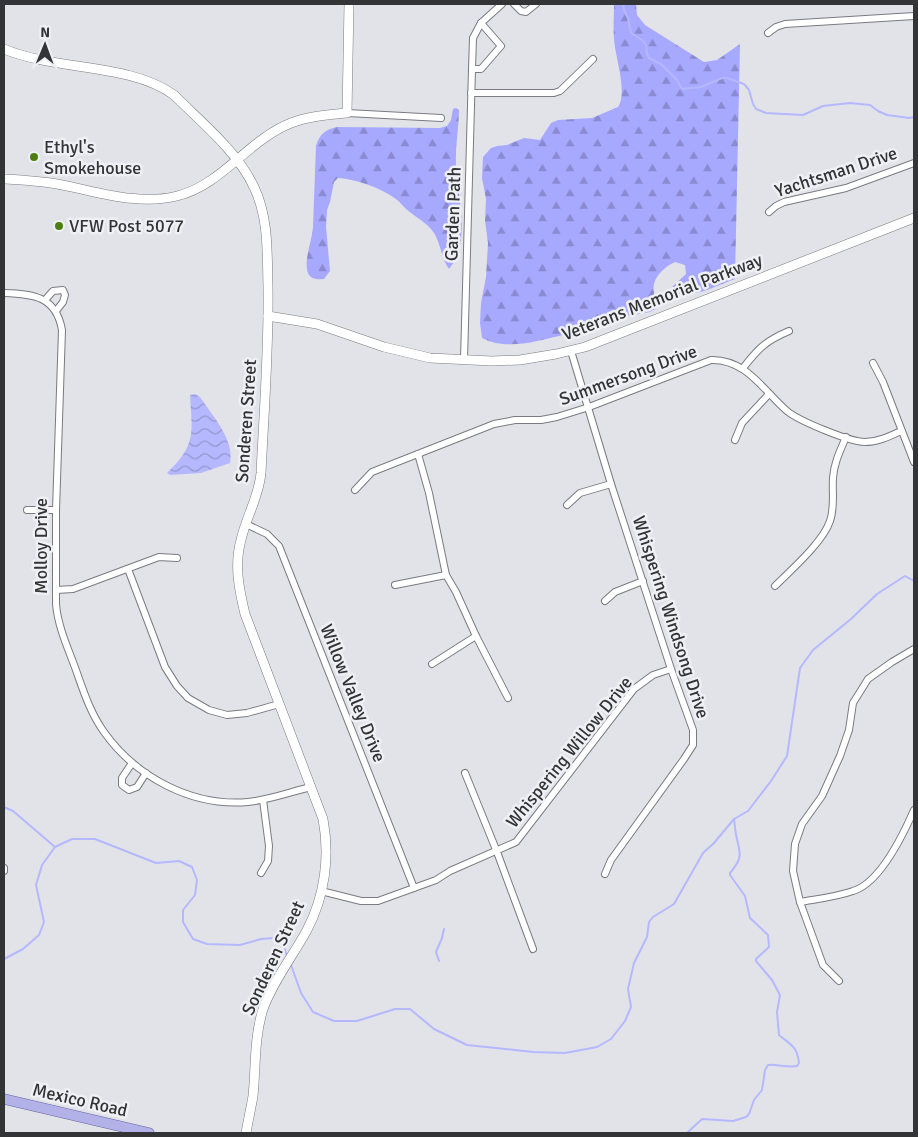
<svg xmlns="http://www.w3.org/2000/svg" width="918" height="1137" viewBox="0 0 918 1137" font-family="Signika,sans-serif">
	<style>
		.forest { fill: url(#forest-firs) }
		.water { fill: url(#water-waves) }
		.lines { fill: none; stroke-linecap: round; stroke-linejoin: round }
		.stream { stroke: #b5b8fe; stroke-width: 2 }
		.street-casing { stroke: #7a7b80; stroke-width: 8 }
		.secondary-casing { stroke: #7a7b80; stroke-width: 10 }
		.primary-casing { stroke: #6464a1; stroke-width: 11 }
		.street { stroke: #fff; stroke-width: 6 }
		.secondary { stroke: #fff; stroke-width: 9 }
		.primary { stroke: #b2b2e9; stroke-width: 10 }
		.poi-dot { fill: #4c7e0f; stroke: #eff0f5; stroke-width: 2 }
		.labels { text-anchor: middle; stroke-width: 5; stroke-linejoin: round; paint-order: stroke }
		.poi-label { font-size: 18px; fill: #333436; stroke: #eff0f5; text-anchor: start }
		.street-label { font-size: 18px; fill: #333436; stroke: #eff0f5 }
	</style>
	<defs>
		<pattern id="forest-firs" width="22" height="20" patternUnits="userSpaceOnUse" patternTransform="scale(1.25)"><rect width="22" height="20" fill="#a7a8ff"/><path d="M5 1l3.5 6h-7zM16 11l3.5 6h-7z" fill="#898acf"/></pattern>
		<pattern id="water-waves" width="16" height="10" patternUnits="userSpaceOnUse" patternTransform="scale(1.25)"><rect width="16" height="10" fill="#b5b8fe"/><path d="M0 5q4-4 8 0t8 0" fill="none" stroke="#9496ce"/></pattern>
	</defs>
	<rect width="100%" height="100%" fill="#e2e3e8"/>
	<g class="forest">
		<path d="M614,4H636L637,15L645,25L704,62L717,60L740,44L735,279C716,286 695,298 675,293L672,287L686,274L685,265L675,262C664,267 651,279 654,292C654,298 657,302 657,308L650,312L627,316L619,310C613,314 607,321 600,324C588,329 575,332 563,335C537,341 507,351 482,338L480,323L481,303L486,277L488,243L485,221L486,199L482,178L483,157L491,148L497,146L507,145L524,138L540,140L551,123L558,120L592,118L618,107C628,93 615,57 614,39C613,27 614,15 614,4Z"/>
		<path d="M456,108L459,110C459,128 455,146 456,164C457,197 472,241 449,269C441,258 441,244 434,233C428,224 419,219 411,213C405,209 401,203 396,199C381,188 356,179 338,178L334,182L330,202L327,210L326,227L330,271L324,279C316,280 308,279 307,269C305,256 312,241 313,227C314,200 315,173 316,146C320,134 324,130 337,127L440,128L447,126L451,120L453,109Z"/>
	</g>
	<path class="water" d="M195,394L200,397C212,415 235,440 230,463L201,473L170,475L167,473C197,444 192,433 190,395Z"/>
	<g class="lines">
		<g class="stream">
			<polyline points="623,4 624,10 628,18 631,33 642,40 646,45 647,54 649,58 661,64 677,80 682,89 701,87 722,78 727,78 744,84 749,90 753,104 756,109 766,113 803,115 823,106 850,103 870,105 878,111 887,115 909,118 914,117"/>
			<polyline points="4,807 13,811 55,847"/>
			<polyline points="4,959 23,949 39,935 44,922 36,885 42,865 55,847 72,839 95,839 156,863 179,861 192,867 197,880 195,895 183,910 183,922 193,939 207,944 240,945 261,939 273,938 283,944 287,956"/>
			<polyline points="439,961 436,952 442,938 444,929"/>
			<polyline points="291,965 301,993 313,1012 334,1021 357,1021 395,1009 410,1009 434,1029 467,1045 533,1052 565,1053 597,1047 611,1039 625,1021 631,1007 628,989 634,963 647,937 649,922 653,917 674,904 703,853 714,843 734,819 748,811 771,781 787,756 800,668 813,650 851,619 877,594 905,576 914,581"/>
			<path d="M687,1133L702,1119L733,1121L746,1117L749,1114L754,1100L762,1090L765,1070L768,1065C778,1064 786,1068 797,1066L799,1063C797,1046 791,1045 779,1035L777,1012L780,995L772,980L756,961V959L769,947L768,935L750,918L745,896L730,875V873C742,859 741,855 737,839C735,832 735,825 734,819"/>
		</g>
		<defs>
			<g id="street">
				<polyline points="514,4 521,11 526,12 536,4"/>
				<polyline points="481,23 502,4"/>
				<polyline points="768,33 776,27 785,24 914,16"/>
				<polyline points="471,93 554,93 560,91 593,59"/>
				<polyline points="347,113 441,118"/>
				<polyline points="769,212 776,206 784,202 846,188 914,163"/>
				<path d="M4,293C33,294 56,296 62,330L56,510V604C58,628 69,650 77,673C84,693 91,714 104,732C136,777 192,807 248,802C269,800 290,792 311,787"/>
				<polyline points="45,300 53,291 63,290 65,295 63,302 56,311"/>
				<polyline points="571,351 611,484 671,669 693,730 693,745 684,759 611,860 605,874"/>
				<polyline points="464,360 472,69 473,38 481,23 501,46 481,69 472,69"/>
				<polyline points="873,363 883,382 914,462"/>
				<path d="M743,368C758,349 765,341 789,331"/>
				<polyline points="735,440 742,423 769,394"/>
				<polyline points="418,454 429,493 446,575 456,592 476,636 508,698"/>
				<path d="M355,490L372,472L494,424L515,420H541L557,417L589,407L711,360C746,359 763,390 787,411C799,421 850,442 865,442C878,442 890,436 901,431"/>
				<polyline points="567,505 580,493 611,484"/>
				<polyline points="27,510 56,510"/>
				<polyline points="246,524 267,534 279,546 414,888"/>
				<polyline points="128,569 165,667 177,686 188,698 209,710 227,715 247,713 279,704"/>
				<polyline points="395,585 446,575"/>
				<path d="M775,586C792,569 823,542 830,521C835,507 832,492 833,478C834,463 840,451 846,437"/>
				<polyline points="56,590 73,589 159,557 177,558"/>
				<polyline points="605,601 615,592 643,581"/>
				<polyline points="432,664 476,636"/>
				<polyline points="132,763 122,778 122,785 129,790 137,787 146,773"/>
				<polyline points="465,773 497,852 533,949"/>
				<polyline points="4,868 4,871"/>
				<polyline points="261,873 268,861 269,846 263,800"/>
				<polyline points="321,891 361,901 378,901 436,880 450,871 516,842 634,689 653,675 671,669"/>
				<path d="M800,902C817,899 836,897 853,891C880,883 903,835 914,810"/>
				<polyline points="839,981 823,965 800,902 793,871 795,844 802,824 822,796 840,756 849,730 853,703 868,679 892,662 914,649"/>
			</g>
			<g id="secondary">
				<path d="M4,49C56,71 130,63 174,95C202,123 237,151 254,187C269,219 267,253 268,287C269,349 264,412 261,473C259,497 246,517 241,540C234,565 239,589 245,614L323,819C330,856 325,896 307,930C293,956 273,981 263,1009C254,1038 256,1066 253,1096C251,1108 248,1121 246,1133"/>
				<path d="M4,179C21,180 39,181 57,184C96,191 137,206 177,196C222,185 248,140 291,123C309,116 328,115 347,113L349,4"/>
				<polyline points="268,316 317,324 384,347 430,358 492,361 520,360 556,354 585,347 914,218"/>
			</g>
			<polyline id="primary" points="4,1099 149,1133"/>
		</defs>
		<use href="#street" class="street-casing"/>
		<use href="#secondary" class="secondary-casing"/>
		<use href="#primary" class="primary-casing"/>
		<use href="#street" class="street"/>
		<use href="#secondary" class="secondary"/>
		<use href="#primary" class="primary"/>
	</g>
	<g class="poi-dot">
		<circle cx="34" cy="157" r="5"/>
		<circle cx="59" cy="226" r="5"/>
	</g>
	<g class="labels">
		<g class="poi-label">
			<text x="44" y="153">Ethyl's<tspan x="44" dy="21">Smokehouse</tspan></text>
			<text x="69" y="232">VFW Post 5077</text>
		</g>
		<g class="street-label">
			<text transform="translate(836 172) rotate(-18)" y="6">Yachtsman Drive</text>
			<text transform="translate(453 214) rotate(-88)" y="6">Garden Path</text>
			<text transform="translate(662 297) rotate(-21)" y="6">Veterans Memorial Parkway</text>
			<text transform="translate(628 375) rotate(-20)" y="6">Summersong Drive</text>
			<text transform="translate(246 421) rotate(-86)" y="6">Sonderen Street</text>
			<text transform="translate(41 546) rotate(-90)" y="6">Molloy Drive</text>
			<text transform="translate(671 617) rotate(72)" y="6">Whispering Windsong Drive</text>
			<text transform="translate(353 693) rotate(68)" y="6">Willow Valley Drive</text>
			<text transform="translate(569 752) rotate(-51)" y="6">Whispering Willow Drive</text>
			<text transform="translate(273 958) rotate(-65)" y="6">Sonderen Street</text>
			<text transform="translate(80 1100) rotate(13)" y="6">Mexico Road</text>
		</g>
	</g>
	<rect width="918" height="1137" fill="none" stroke="#333436" stroke-width="10"/>
	<g transform="translate(45 45) rotate(1)" stroke="#eff0f5" stroke-width="4" paint-order="stroke">
	<path d="M0-4L9 19L0 12L-9 19Z" fill="#333436"/>
	<text y="-8" font-size="14" font-weight="bold" text-anchor="middle" fill="#333436">N</text>
	</g>
</svg>
